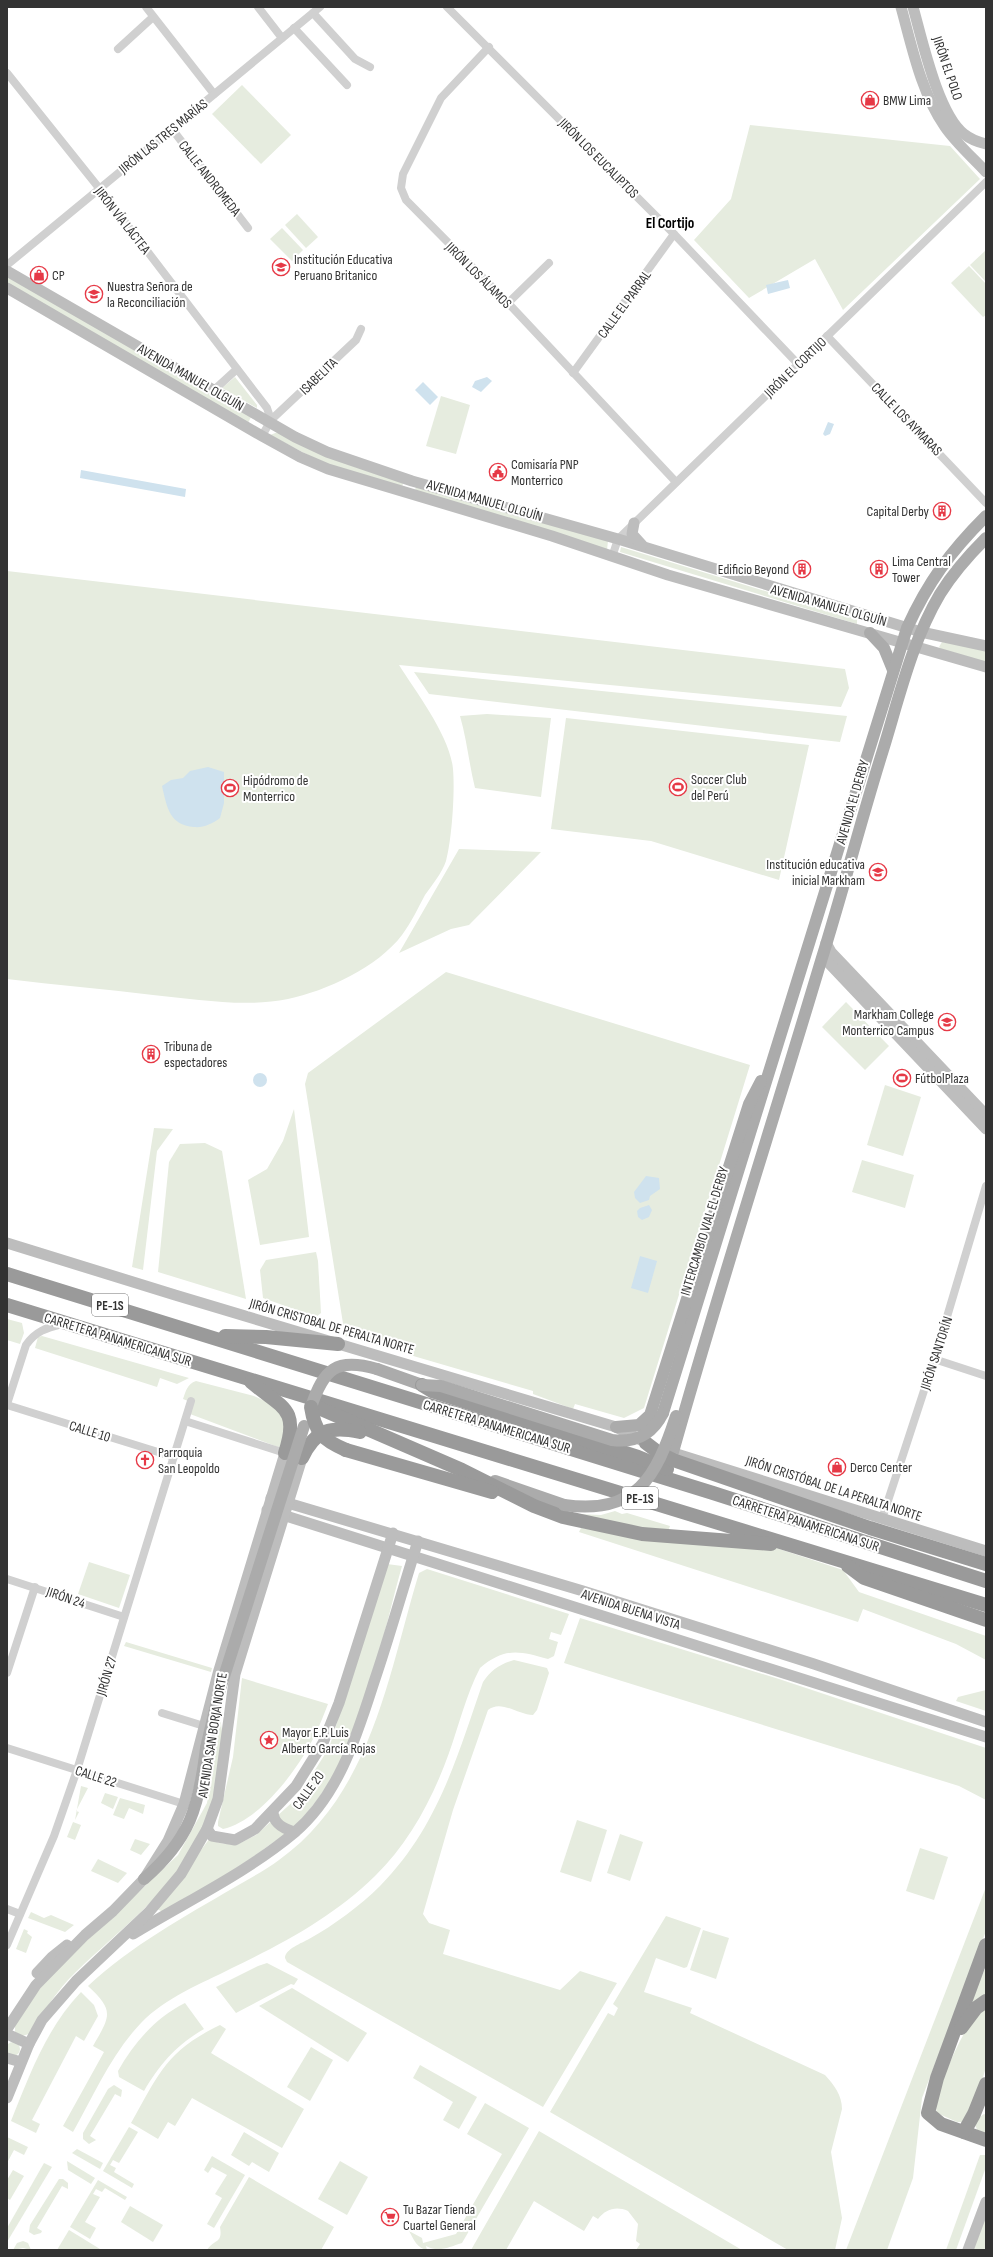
<svg xmlns="http://www.w3.org/2000/svg" width="993" height="2257" viewBox="0 0 993 2257" font-family="'Sofia Sans Condensed',sans-serif">
	<style>
		.green { fill: #e6ecdf }
		.water { fill: #cfe2ee }
		.lines { fill: none; stroke-linecap: round; stroke-linejoin: round }
		.street { stroke: #d0d0d0; stroke-width: 8 }
		.secondary { stroke: #bdbdbd; stroke-width: 11 }
		.primary { stroke: #ababab; stroke-width: 12 }
		.highway { stroke: #9a9a9a; stroke-width: 14 }
		.primary-bridge { stroke: #ababab; stroke-width: 12 }
		.highway-bridge { stroke: #9a9a9a; stroke-width: 14 }
		.labels { text-anchor: middle; stroke-width: 4; stroke-linejoin: round; paint-order: stroke }
		.shield { fill: #fff; stroke: #707070; stroke-width: 1 }
		.shield-label { font-size: 13px; font-weight: bold; fill: #333 }
		.street-label { font-size: 14px; fill: #333; stroke: #fff }
		.poi-label { font-size: 14px; fill: #333; stroke: #fff; text-anchor: start }
		.neighbourhood-label { font-size: 15px; font-weight: bold; fill: #000; stroke: #fff }
	</style>
	<rect width="100%" height="100%" fill="#fff"/>
	<g class="green">
		<polygon points="242,85 291,135 261,164 212,114"/>
		<polygon points="750,125 950,146 980,179 843,310 815,259 749,298 694,240 731,199"/>
		<polygon points="297,214 318,237 306,248 285,225"/>
		<polygon points="282,228 303,250 292,261 270,239"/>
		<polygon points="986,250 986,282 970,265"/>
		<polygon points="969,266 986,284 986,315 983,317 951,283"/>
		<polygon points="7,275 251,417 248,423 7,285"/>
		<polygon points="235,377 257,405 257,408 222,388"/>
		<polygon points="441,396 470,405 456,454 426,446"/>
		<polygon points="278,432 403,483 402,488 327,465 270,435"/>
		<polygon points="416,485 608,541 607,550 415,492"/>
		<polygon points="621,547 857,619 857,624 620,552"/>
		<path d="M7,571L845,669L849,688L841,707L399,665C416,692 450,736 453,769C455,792 452,839 446,861C442,873 432,885 425,895C418,908 411,923 402,935C378,967 326,991 288,999C244,1008 197,999 153,995C104,989 56,985 7,979Z"/>
		<polygon points="942,642 986,649 986,662 941,649 939,647"/>
		<polygon points="414,672 847,716 840,742 429,694"/>
		<path d="M487,714L551,718L541,797L475,788C469,764 467,740 460,716Z"/>
		<polygon points="566,718 809,745 779,880 651,841 551,829"/>
		<polygon points="459,849 541,852 469,925 451,929 399,953"/>
		<polygon points="446,972 750,1065 644,1408 624,1418 575,1404 573,1409 533,1394 533,1391 345,1336 305,1084 308,1073"/>
		<polygon points="846,1002 889,1046 865,1070 822,1027"/>
		<polygon points="885,1085 921,1097 903,1156 867,1145"/>
		<polygon points="294,1109 309,1237 260,1245 248,1180 267,1169 283,1141"/>
		<polygon points="154,1128 173,1129 157,1151 143,1270 132,1267"/>
		<polygon points="205,1143 222,1151 246,1299 158,1272 169,1162 180,1144"/>
		<polygon points="862,1160 914,1175 905,1208 852,1192"/>
		<polygon points="316,1252 318,1261 321,1313 316,1317 263,1298 260,1270 266,1260"/>
		<polygon points="7,1319 22,1323 24,1333 20,1344 7,1340"/>
		<polygon points="42,1336 189,1378 177,1384 160,1378 157,1387 35,1348 38,1337"/>
		<path d="M196,1381L254,1396L274,1405L285,1419L284,1446L278,1447L190,1414L193,1403L183,1399C186,1391 187,1384 196,1381Z"/>
		<polygon points="615,1511 622,1514 627,1513 670,1526 667,1534 579,1514 601,1515"/>
		<polygon points="581,1528 776,1548 843,1570 859,1592 986,1636 986,1660 956,1644 863,1609 858,1622 579,1532"/>
		<polygon points="89,1562 130,1575 119,1608 78,1594"/>
		<path d="M387,1564L402,1566C377,1655 362,1758 295,1826C287,1834 277,1840 268,1846C235,1871 199,1891 163,1912L157,1909L210,1838L219,1843L236,1845L256,1835L297,1798L329,1748Z"/>
		<path d="M427,1569L569,1614L561,1635L551,1632L549,1639L558,1642L554,1656L548,1659C519,1651 505,1647 480,1668C466,1695 459,1725 449,1753C433,1798 409,1843 375,1876C333,1917 284,1943 232,1968C201,1984 166,1997 141,2023C112,2053 94,2095 73,2132L63,2126L104,2052L93,2046C110,2016 115,2011 88,1986C132,1945 184,1917 235,1887C250,1878 266,1870 279,1860C372,1793 388,1675 419,1573Z"/>
		<polygon points="580,1618 779,1679 986,1748 986,1800 959,1786 564,1663"/>
		<polygon points="126,1642 212,1668 211,1672 124,1646"/>
		<path d="M514,1660L547,1668L549,1673L537,1710L533,1715C518,1715 501,1699 488,1710L453,1810L423,1914L429,1923L450,1930L443,1954L560,1990L580,1971L617,1983L543,2107L287,1962L285,1958C285,1949 302,1943 309,1939C334,1925 360,1906 380,1886C438,1827 457,1757 483,1682C491,1670 500,1664 514,1660Z"/>
		<path d="M242,1678L328,1704C324,1714 320,1725 315,1735C299,1768 260,1821 223,1829L218,1826V1822L233,1757Z"/>
		<polygon points="986,1690 986,1711 956,1701 958,1697"/>
		<path d="M220,1718C227,1752 220,1787 206,1818C201,1830 197,1843 190,1854C158,1904 109,1938 68,1980C53,1996 42,2016 29,2034L22,2036L15,2032V2024L26,2006L54,1971L178,1855L207,1803Z"/>
		<polygon points="81,1786 88,1788 76,1811 79,1812 75,1820"/>
		<polygon points="105,1793 118,1797 113,1809 101,1803"/>
		<polygon points="120,1798 145,1805 143,1814 129,1808 124,1819 113,1815"/>
		<polygon points="577,1820 607,1830 591,1882 560,1872"/>
		<polygon points="73,1822 81,1825 75,1840 67,1837"/>
		<polygon points="620,1834 643,1842 630,1881 607,1873"/>
		<polygon points="135,1839 150,1844 141,1855 130,1850"/>
		<polygon points="920,1848 948,1857 934,1900 906,1891"/>
		<polygon points="98,1859 127,1873 118,1883 91,1871"/>
		<polygon points="986,1887 986,1931 922,2098 913,2178 887,2250 846,2250"/>
		<polygon points="31,1912 44,1918 51,1915 74,1925 65,1932 28,1918"/>
		<path d="M666,1916L701,1928L687,1967L684,1968L656,1958L644,1992L692,2008L690,2013L825,2075C834,2085 842,2095 842,2109L831,2152L842,2218L835,2250H788L550,2112L608,2013L614,2016L618,2008L613,2004Z"/>
		<polygon points="24,1929 28,1931 27,1933 32,1937 26,1953 16,1949"/>
		<polygon points="703,1930 729,1938 716,1979 690,1970"/>
		<polygon points="267,1963 298,1979 294,1985 291,1984 236,2013 216,1987 258,1966"/>
		<polygon points="985,1969 986,1995 965,2013"/>
		<polygon points="292,1988 367,2033 348,2062 259,2006"/>
		<path d="M81,1992L94,2005L98,2016L84,2041L76,2036L32,2120L40,2124L36,2133L11,2121C30,2074 46,2029 81,1992Z"/>
		<path d="M185,2003L204,2029C176,2045 160,2064 144,2091L119,2077L118,2071C134,2043 155,2018 185,2003Z"/>
		<path d="M986,2006V2067L978,2095L962,2122H957L937,2113C931,2098 961,2036 971,2022C975,2016 981,2011 986,2006Z"/>
		<path d="M220,2025L226,2029L211,2053L304,2109L282,2148L192,2098L175,2126L168,2122L158,2139L131,2123C159,2074 166,2051 220,2025Z"/>
		<circle cx="13" cy="2049" r="7"/>
		<polygon points="311,2047 333,2060 310,2101 287,2087"/>
		<polygon points="420,2065 477,2097 459,2129 443,2120 453,2102 413,2078"/>
		<polygon points="114,2085 122,2090 121,2097 115,2094 90,2136 96,2140 89,2144 83,2139 83,2133 108,2089"/>
		<path d="M485,2103L529,2128L462,2243C449,2247 439,2253 426,2246L427,2250C417,2248 414,2240 409,2231L422,2238L423,2243L456,2234L502,2154L467,2134Z"/>
		<polygon points="984,2114 986,2115 986,2135 978,2132 975,2125 978,2118"/>
		<polygon points="129,2127 138,2132 119,2163 113,2160 110,2165 116,2168 114,2172 134,2184 132,2188 103,2171"/>
		<path d="M539,2131L742,2250H636L640,2244L636,2241L638,2224L628,2211C616,2206 606,2209 598,2219L593,2216L584,2231L534,2201L506,2250H471Z"/>
		<polygon points="244,2132 279,2153 269,2172 252,2162 249,2166 231,2155"/>
		<polygon points="7,2137 28,2147 24,2155 14,2150 7,2163"/>
		<polygon points="77,2149 103,2163 100,2169 72,2153"/>
		<polygon points="980,2155 986,2155 986,2167 956,2250 946,2250"/>
		<polygon points="212,2156 245,2175 214,2228 207,2224 222,2198 215,2194 227,2175 212,2167 208,2173 204,2170"/>
		<polygon points="67,2161 95,2178 91,2184 68,2170"/>
		<polygon points="340,2161 368,2177 347,2215 318,2199"/>
		<polygon points="44,2163 52,2167 7,2242 7,2228"/>
		<polygon points="13,2170 24,2176 10,2200 7,2198 7,2180"/>
		<path d="M249,2177L334,2227L321,2250H207C214,2239 223,2244 220,2227Z"/>
		<polygon points="59,2179 63,2179 68,2183 68,2189 62,2186 37,2228 42,2231 41,2233 34,2235 29,2232 30,2225"/>
		<polygon points="98,2180 127,2197 125,2200 105,2188 102,2192 96,2189 93,2194 100,2197 85,2222 96,2228 90,2239 70,2227"/>
		<polygon points="130,2206 163,2225 153,2242 121,2222"/>
		<polygon points="986,2215 986,2250 973,2250"/>
		<polygon points="69,2230 100,2249 99,2250 57,2250"/>
		<polygon points="23,2241 28,2243 31,2250 23,2248 13,2250 17,2243"/>
	</g>
	<g class="water">
		<polygon points="788,280 790,288 768,294 766,285"/>
		<polygon points="487,377 492,381 481,392 472,387 475,381"/>
		<polygon points="423,382 438,397 430,405 415,390"/>
		<polygon points="828,422 834,424 830,434 825,436 823,434"/>
		<polygon points="81,470 186,489 185,497 80,478"/>
		<path d="M208,767L224,772V803L220,818C212,824 203,828 194,827C169,825 167,807 162,786L171,780L183,778L190,771Z"/>
		<circle cx="260" cy="1080" r="7"/>
		<polygon points="646,1176 659,1178 660,1189 650,1196 649,1200 640,1203 635,1198 634,1192"/>
		<polygon points="649,1205 652,1210 649,1217 642,1220 638,1217 637,1211 640,1208"/>
		<polygon points="640,1256 657,1261 648,1293 631,1288"/>
	</g>
	<g class="lines">
		<g class="street">
			<polyline points="146,7 214,94"/>
			<polyline points="258,7 282,38"/>
			<polyline points="447,7 674,234 798,364"/>
			<polyline points="313,13 355,59 370,67"/>
			<polyline points="294,28 347,85"/>
			<polyline points="489,47 441,98 403,174 401,188 406,200 508,303 676,482"/>
			<polyline points="118,49 153,17"/>
			<polyline points="7,73 99,188 267,408 271,420 262,436"/>
			<polyline points="172,129 248,228"/>
			<polyline points="7,265 320,7"/>
			<polyline points="508,303 549,263"/>
			<polyline points="827,336 986,503"/>
			<polyline points="573,373 674,234"/>
			<polyline points="214,390 237,369"/>
			<polyline points="271,420 356,340 361,329"/>
			<polyline points="612,557 618,539 986,182"/>
			<polyline points="934,1359 986,1376"/>
			<path d="M7,1404L26,1345C36,1331 46,1328 62,1324"/>
			<polyline points="7,1405 174,1457"/>
			<polyline points="185,1421 285,1453"/>
			<polyline points="882,1519 935,1357 986,1186"/>
			<polyline points="7,1579 124,1617"/>
			<polyline points="7,1673 35,1587"/>
			<polyline points="162,1713 204,1726"/>
			<polyline points="7,1748 184,1804"/>
			<polyline points="7,1909 20,1914"/>
			<polyline points="7,1945 54,1836 77,1770 191,1401"/>
		</g>
		<g class="secondary">
			<path d="M901,7C912,47 921,92 945,127C956,143 972,157 986,172"/>
			<path d="M913,7C922,39 938,114 964,134C970,139 978,142 986,144"/>
			<polyline points="7,271 295,437 327,452 412,481 618,539 921,632 986,646"/>
			<polyline points="7,288 262,436 300,457 328,469 552,536 668,575 986,667"/>
			<polyline points="634,523 632,534 642,545"/>
			<polyline points="826,943 831,952 986,1115"/>
			<polyline points="823,957 986,1129"/>
			<polyline points="7,1243 175,1295 616,1427 643,1441"/>
			<polyline points="664,1450 986,1551"/>
			<polyline points="271,1498 583,1591 814,1664 986,1722"/>
			<polyline points="267,1510 986,1737"/>
			<path d="M273,1811C273,1824 284,1829 295,1832"/>
			<polyline points="207,1829 212,1836 235,1840 255,1829 296,1786 323,1743 339,1703 393,1533"/>
			<path d="M133,1934C187,1901 246,1873 294,1833C339,1795 357,1735 374,1682C390,1635 403,1588 418,1541"/>
			<polyline points="37,1973 52,1957 67,1945"/>
			<polyline points="7,2029 36,1985 85,1935 113,1911 144,1879 168,1841 184,1804 219,1670 285,1453"/>
			<polyline points="7,2034 29,2044"/>
			<polyline points="7,2058 21,2062"/>
			<polyline points="7,2098 29,2044 42,2020 76,1981 149,1912 181,1874 207,1829 218,1799 235,1674 302,1458"/>
			<polyline points="968,2250 986,2202"/>
		</g>
		<g class="primary">
			<polyline points="870,633 884,648 893,670"/>
			<polyline points="377,1369 422,1385"/>
			<path d="M663,1413L907,628C928,582 950,552 986,516"/>
			<polyline points="616,1427 639,1425 650,1415 749,1104 761,1081"/>
			<path d="M673,1452C719,1288 772,1125 821,961C843,891 861,820 883,750C899,698 912,641 940,594C953,573 969,555 986,538"/>
			<polyline points="495,1481 564,1505"/>
			<path d="M144,1879C190,1839 199,1807 206,1748"/>
		</g>
		<g class="highway">
			<polyline points="7,1274 713,1493 986,1581"/>
			<polyline points="7,1305 986,1605"/>
			<polyline points="225,1336 266,1337 338,1344"/>
			<path d="M251,1382C282,1408 300,1408 285,1453"/>
			<polyline points="422,1385 432,1391 638,1457 667,1469"/>
			<polyline points="312,1405 462,1470 534,1506 563,1517 642,1534 771,1544"/>
			<polyline points="646,1443 659,1453 673,1460 870,1528 986,1564"/>
			<polyline points="346,1450 492,1492"/>
			<path d="M302,1458C315,1429 332,1426 360,1432"/>
			<polyline points="848,1566 864,1578 986,1620"/>
			<polyline points="986,1945 937,2078 928,2113 941,2124 986,2140"/>
			<polyline points="961,2028 976,2008 986,2001"/>
			<polyline points="964,2132 974,2114 986,2084"/>
		</g>
		<g class="primary-bridge">
			<path d="M422,1385L441,1386L612,1440C636,1443 652,1435 663,1413"/>
			<path d="M311,1407C324,1369 336,1357 377,1369"/>
			<path d="M564,1505C637,1515 656,1477 676,1416"/>
			<polyline points="206,1748 220,1689 304,1426"/>
		</g>
		<path class="highway-bridge" d="M311,1407C315,1433 323,1440 346,1450"/>
	</g>
	<defs>
		<symbol id="shop-ring" viewBox="-11 -11 22 22"><circle r="9.5" fill="#fff" stroke="#e63946" stroke-width="1.5"/><path d="M-5-2.5h2.3a2.7 3.5 0 0 1 5.4 0H5L5.5 6h-11ZM-1.5-2.5h3a1.5 2.3 0 0 0-3 0Z" fill="#e63946"/></symbol>
		<symbol id="school-ring" viewBox="-11 -11 22 22"><circle r="9.5" fill="#fff" stroke="#e63946" stroke-width="1.5"/><path d="M0-5L7-2L0 1L-7-2ZM-4 1L0 2.5L4 1V4Q0 6-4 4Z" fill="#e63946"/></symbol>
		<symbol id="civic-ring" viewBox="-11 -11 22 22"><circle r="9.5" fill="#fff" stroke="#e63946" stroke-width="1.5"/><path d="M-.6-6.5H3V-4.5H.6V-3L4-1V1h2V6H-6V1h2V-1L-.6-3ZM-1.2 2.5V6h2.4V2.5Z" fill="#e63946"/></symbol>
		<symbol id="building-ring" viewBox="-11 -11 22 22"><circle r="9.5" fill="#fff" stroke="#e63946" stroke-width="1.5"/><path d="M-4-6H4V6H1V3H-1V6H-4ZM-2.5-4.3h1.7v1.8h-1.7ZM.8-4.3h1.7v1.8H.8ZM-2.5-1h1.7V.8h-1.7ZM.8-1h1.7V.8H.8Z" fill="#e63946"/></symbol>
		<symbol id="stadium-ring" viewBox="-11 -11 22 22"><circle r="9.5" fill="#fff" stroke="#e63946" stroke-width="1.5"/><path d="M0-5a6.5 5 0 1 0 0 10a6.5 5 0 1 0 0-10ZM-3.5-1.8h7v3.6h-7Z" fill="#e63946"/></symbol>
		<symbol id="church-ring" viewBox="-11 -11 22 22"><circle r="9.5" fill="#fff" stroke="#e63946" stroke-width="1.5"/><path d="M-1.2-6h2.4v3.5h3.3v2.4h-3.3V6h-2.4V-.1h-3.3v-2.4h3.3Z" fill="#e63946"/></symbol>
		<symbol id="sight-ring" viewBox="-11 -11 22 22"><circle r="9.5" fill="#fff" stroke="#e63946" stroke-width="1.5"/><path d="M0-6L1.8-2.2L6-1.7L2.9 1.2L3.7 5.4L0 3.3L-3.7 5.4L-2.9 1.2L-6-1.7L-1.8-2.2Z" fill="#e63946"/></symbol>
		<symbol id="supermarket-ring" viewBox="-11 -11 22 22"><circle r="9.5" fill="#fff" stroke="#e63946" stroke-width="1.5"/><path d="M-6-5.5h2.5l.6 2H6L4.5 2H-2.5L-4.4-4H-6ZM-1.5 3.2a1.3 1.3 0 1 0 .1 0ZM3 3.2a1.3 1.3 0 1 0 .1 0Z" fill="#e63946"/></symbol>
	</defs>
	<g fill-rule="evenodd">
		<use href="#shop-ring" x="860" y="90" width="20" height="20"/>
		<use href="#school-ring" x="271" y="257" width="20" height="20"/>
		<use href="#shop-ring" x="29" y="265" width="20" height="20"/>
		<use href="#school-ring" x="84" y="284" width="20" height="20"/>
		<use href="#civic-ring" x="488" y="462" width="20" height="20"/>
		<use href="#building-ring" x="932" y="501" width="20" height="20"/>
		<use href="#building-ring" x="792" y="559" width="20" height="20"/>
		<use href="#building-ring" x="869" y="559" width="20" height="20"/>
		<use href="#stadium-ring" x="668" y="777" width="20" height="20"/>
		<use href="#stadium-ring" x="220" y="778" width="20" height="20"/>
		<use href="#school-ring" x="868" y="862" width="20" height="20"/>
		<use href="#school-ring" x="937" y="1012" width="20" height="20"/>
		<use href="#building-ring" x="141" y="1044" width="20" height="20"/>
		<use href="#stadium-ring" x="892" y="1068" width="20" height="20"/>
		<use href="#church-ring" x="135" y="1450" width="20" height="20"/>
		<use href="#shop-ring" x="827" y="1457" width="20" height="20"/>
		<use href="#sight-ring" x="259" y="1730" width="20" height="20"/>
		<use href="#supermarket-ring" x="380" y="2207" width="20" height="20"/>
	</g>
	<g class="labels">
		<g class="shield">
			<rect x="92" y="1294" width="36" height="22" rx="3"/>
			<rect x="622" y="1487" width="36" height="22" rx="3"/>
		</g>
		<g class="shield-label">
			<text x="110" y="1310">PE-1S</text>
			<text x="640" y="1503">PE-1S</text>
		</g>
		<g class="street-label">
			<text transform="translate(948 68) rotate(71)" y="5">JIRÓN EL POLO</text>
			<text transform="translate(163 136) rotate(-39)" y="5">JIRÓN LAS TRES MARÍAS</text>
			<text transform="translate(599 158) rotate(45)" y="5">JIRÓN LOS EUCALIPTOS</text>
			<text transform="translate(210 178) rotate(52)" y="5">CALLE ANDROMEDA</text>
			<text transform="translate(123 220) rotate(52)" y="5">JIRÓN VÍA LÁCTEA</text>
			<text transform="translate(479 275) rotate(45)" y="5">JIRÓN LOS ÁLAMOS</text>
			<text transform="translate(624 304) rotate(-54)" y="5">CALLE EL PARRAL</text>
			<text transform="translate(795 367) rotate(-44)" y="5">JIRÓN EL CORTIJO</text>
			<text transform="translate(318 376) rotate(-44)" y="5">ISABELITA</text>
			<text transform="translate(191 377) rotate(30)" y="5">AVENIDA MANUEL OLGUÍN</text>
			<text transform="translate(907 419) rotate(46)" y="5">CALLE LOS AYMARAS</text>
			<text transform="translate(485 500) rotate(16)" y="5">AVENIDA MANUEL OLGUÍN</text>
			<text transform="translate(829 605) rotate(16)" y="5">AVENIDA MANUEL OLGUÍN</text>
			<text transform="translate(852 802) rotate(-74)" y="5">AVENIDA EL DERBY</text>
			<text transform="translate(704 1231) rotate(-73)" y="5">INTERCAMBIO VIAL EL DERBY</text>
			<text transform="translate(332 1326) rotate(16)" y="5">JIRÓN CRISTOBAL DE PERALTA NORTE</text>
			<text transform="translate(118 1339) rotate(17)" y="5">CARRETERA PANAMERICANA SUR</text>
			<text transform="translate(936 1353) rotate(-72)" y="5">JIRÓN SANTORÍN</text>
			<text transform="translate(497 1426) rotate(17)" y="5">CARRETERA PANAMERICANA SUR</text>
			<text transform="translate(90 1431) rotate(17)" y="5">CALLE 10</text>
			<text transform="translate(834 1488) rotate(18)" y="5">JIRÓN CRISTÓBAL DE LA PERALTA NORTE</text>
			<text transform="translate(806 1523) rotate(18)" y="5">CARRETERA PANAMERICANA SUR</text>
			<text transform="translate(66 1597) rotate(19)" y="5">JIRÓN 24</text>
			<text transform="translate(631 1609) rotate(18)" y="5">AVENIDA BUENA VISTA</text>
			<text transform="translate(106 1676) rotate(-73)" y="5">JIRÓN 27</text>
			<text transform="translate(212 1735) rotate(-81)" y="5">AVENIDA SAN BORJA NORTE</text>
			<text transform="translate(96 1776) rotate(18)" y="5">CALLE 22</text>
			<text transform="translate(308 1790) rotate(-54)" y="5">CALLE 20</text>
		</g>
		<g class="poi-label">
			<text x="883" y="105">BMW Lima</text>
			<text x="294" y="264">Institución Educativa<tspan x="294" dy="16">Peruano Britanico</tspan></text>
			<text x="52" y="280">CP</text>
			<text x="107" y="291">Nuestra Señora de<tspan x="107" dy="16">la Reconciliación</tspan></text>
			<text x="511" y="469">Comisaría PNP<tspan x="511" dy="16">Monterrico</tspan></text>
			<text x="929" y="516" text-anchor="end">Capital Derby</text>
			<text x="892" y="566">Lima Central<tspan x="892" dy="16">Tower</tspan></text>
			<text x="789" y="574" text-anchor="end">Edificio Beyond</text>
			<text x="691" y="784">Soccer Club<tspan x="691" dy="16">del Perú</tspan></text>
			<text x="243" y="785">Hipódromo de<tspan x="243" dy="16">Monterrico</tspan></text>
			<text x="865" y="869" text-anchor="end">Institución educativa<tspan x="865" dy="16">inicial Markham</tspan></text>
			<text x="934" y="1019" text-anchor="end">Markham College<tspan x="934" dy="16">Monterrico Campus</tspan></text>
			<text x="164" y="1051">Tribuna de<tspan x="164" dy="16">espectadores</tspan></text>
			<text x="915" y="1083">FútbolPlaza</text>
			<text x="158" y="1457">Parroquia<tspan x="158" dy="16">San Leopoldo</tspan></text>
			<text x="850" y="1472">Derco Center</text>
			<text x="282" y="1737">Mayor E.P. Luis<tspan x="282" dy="16">Alberto García Rojas</tspan></text>
			<text x="403" y="2214">Tu Bazar Tienda<tspan x="403" dy="16">Cuartel General</tspan></text>
		</g>
		<g class="neighbourhood-label">
			<text x="670" y="228">El Cortijo</text>
		</g>
	</g>
	<rect width="993" height="2257" fill="none" stroke="#333333" stroke-width="16"/>
</svg>
